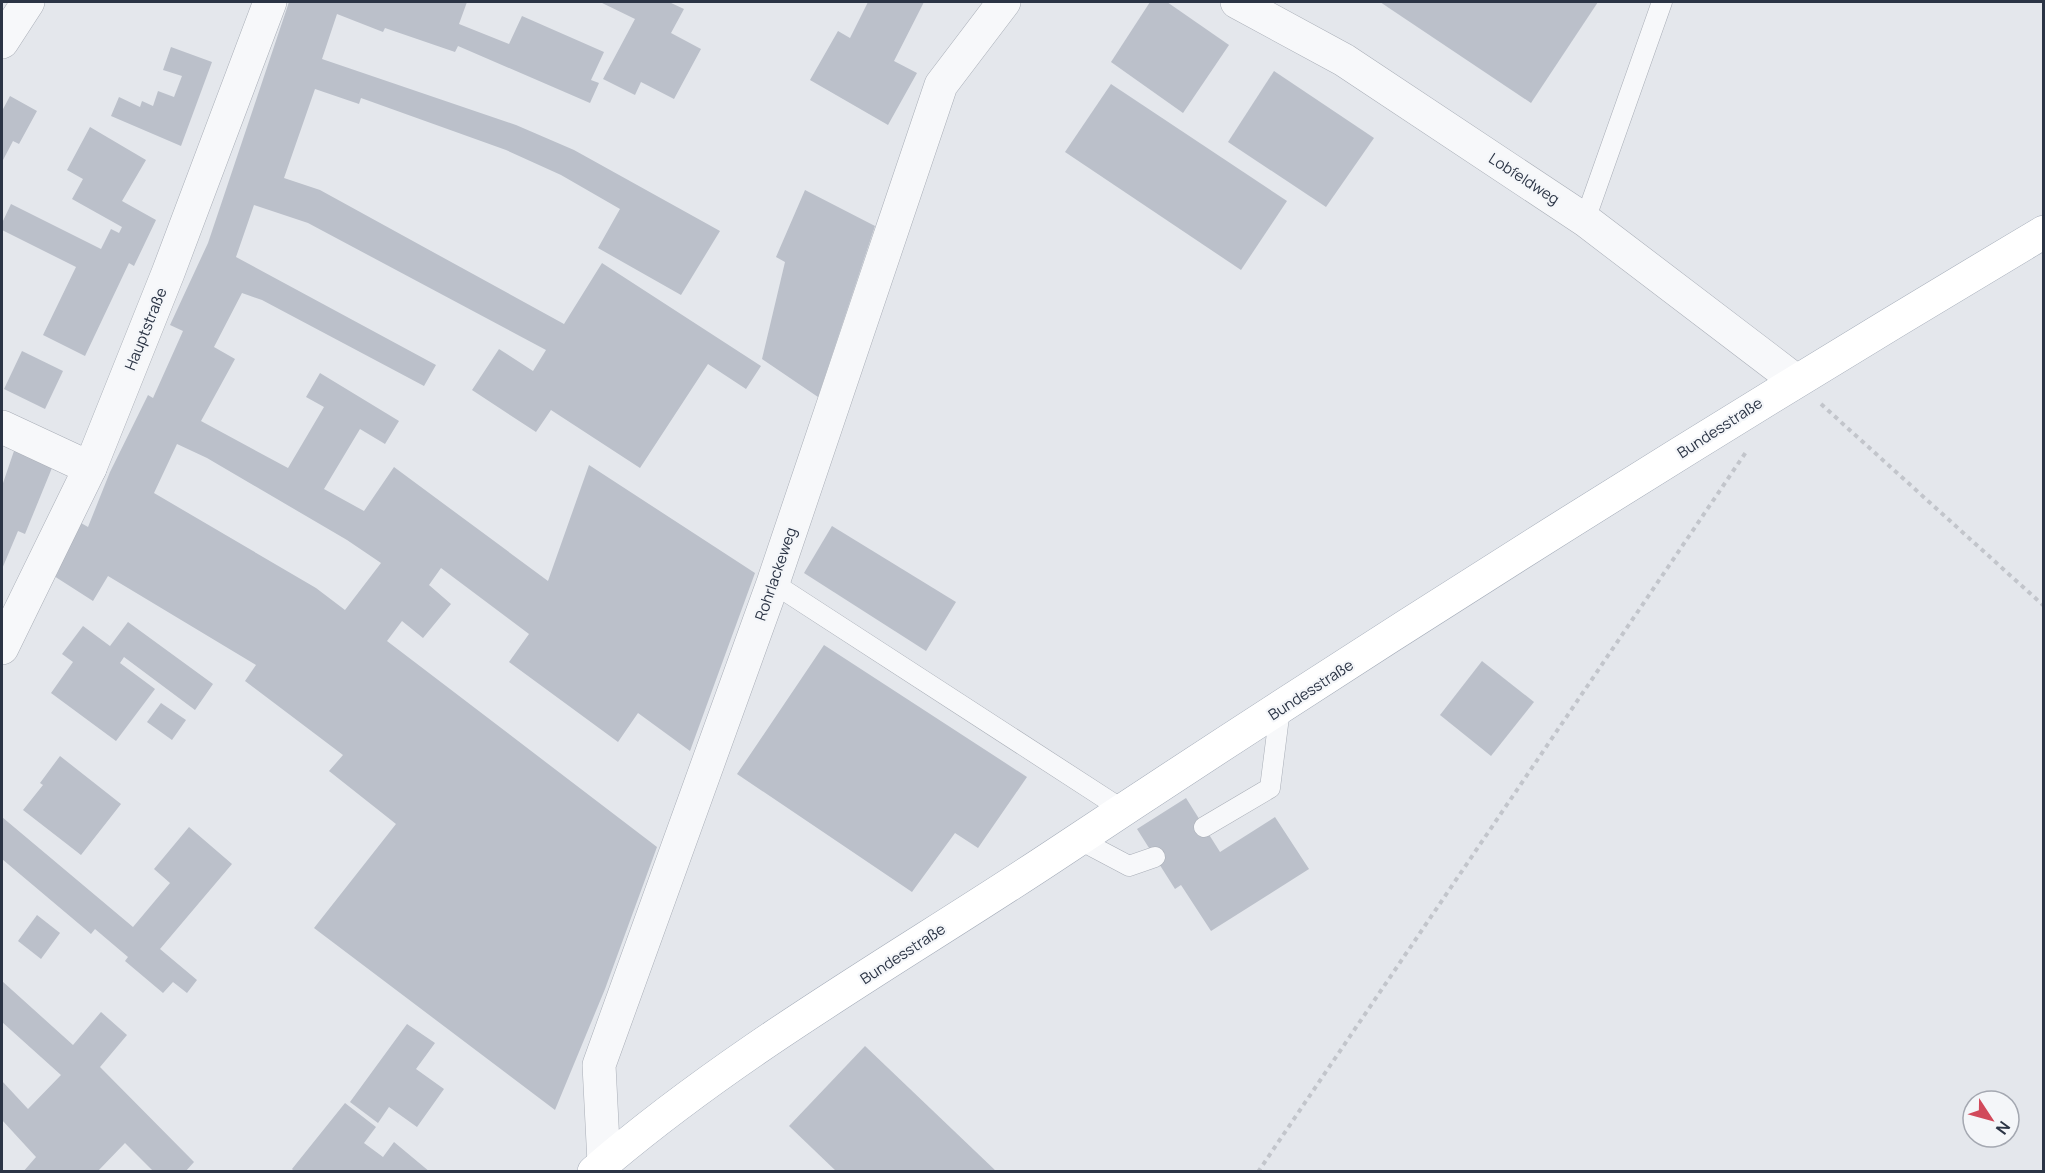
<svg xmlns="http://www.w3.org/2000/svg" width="2045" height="1173" viewBox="0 0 2045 1173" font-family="Manrope,sans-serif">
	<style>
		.building { fill: #bbc0ca; fill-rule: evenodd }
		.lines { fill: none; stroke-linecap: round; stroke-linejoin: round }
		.service-casing { stroke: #a9aeb7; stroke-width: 21 }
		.minor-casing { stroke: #a9aeb7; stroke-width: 34 }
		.primary-casing { stroke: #a3abb8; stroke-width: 34 }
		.path { stroke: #c2c5cb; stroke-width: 4; stroke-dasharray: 4.5 4.5; stroke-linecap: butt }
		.service { stroke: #f7f8fa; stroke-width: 20 }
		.minor { stroke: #f7f8fa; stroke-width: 33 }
		.primary { stroke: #fff; stroke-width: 33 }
		.labels { text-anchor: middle; stroke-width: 4.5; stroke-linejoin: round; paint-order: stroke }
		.street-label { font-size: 15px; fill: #2b3445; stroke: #f4f6f9 }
	</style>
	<rect width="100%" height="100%" fill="#e4e7ec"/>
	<g class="building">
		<path d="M289,2H467L459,24L509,44L522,16L604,52L591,80L599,83L590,103L458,46L455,52L385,28L383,32L337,14L322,59L516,125L574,150L720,231L681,295L598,248L620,209L561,175L506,150L361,98L359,104L315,89L284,178L320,190L564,324L602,263L761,366L746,389L708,364L640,468L551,410L536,432L472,390L499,349L533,371L546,350L308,223L254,205L236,257L436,365L424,386L262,300L242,293L214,347L235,359L201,421L288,468L324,407L306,397L320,373L399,421L385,444L360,429L324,489L364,511L394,467L548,581L589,465L755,573L690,751L638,713L618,742L509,662L529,634L441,568L429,585L451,604L423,638L402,621L387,641L657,847L605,989L555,1110L314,928L396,824L329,771L343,755L245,681L256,665L108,576L93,601L54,576L81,523L88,527L110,472L148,395L153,398L183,331L170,325L208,243ZM177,444L207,458L347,540L381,563L345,610L316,588L154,493Z"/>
		<polygon points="600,2 669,2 684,9 671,33 701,49 674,99 641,82 635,95 603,79 635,19"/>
		<polygon points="868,2 924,2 894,61 917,73 888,125 810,80 838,31 850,38"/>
		<polygon points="1150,2 1167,2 1229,45 1183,113 1111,62"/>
		<polygon points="1380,2 1598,2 1531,103"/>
		<polygon points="171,47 212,62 181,146 111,116 119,97 140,107 142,101 153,106 158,91 174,97 182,76 163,70"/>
		<polygon points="1274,71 1374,138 1326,207 1228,142"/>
		<polygon points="1111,84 1287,201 1241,270 1065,152"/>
		<polygon points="10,96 37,111 19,144 13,141 2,162 2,111"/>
		<polygon points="90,127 146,160 122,201 156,220 134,266 129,263 85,356 43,335 76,267 2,230 2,223 11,204 101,249 111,229 119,233 122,227 72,199 83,179 67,170"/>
		<polygon points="805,190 875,226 818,397 762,359 785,262 776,257"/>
		<polygon points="22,351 63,371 45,409 4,389"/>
		<polygon points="15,448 54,463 25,534 18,531 2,569 2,486"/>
		<polygon points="832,526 956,602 926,651 804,573"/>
		<polygon points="128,622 213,684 195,710 124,657 120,663 155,689 116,741 51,693 73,662 62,654 83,626 110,646"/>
		<polygon points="824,645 1027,777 978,848 955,833 912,892 737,774"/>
		<polygon points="1482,661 1534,702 1491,756 1440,715"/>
		<polygon points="161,703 186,720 172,740 147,722"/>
		<polygon points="60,756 121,804 81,855 23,810 43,785 40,783"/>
		<polygon points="1186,798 1220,852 1275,817 1309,869 1211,931 1181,885 1175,889 1137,829"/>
		<polygon points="2,817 133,927 170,883 154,869 189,827 232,864 160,949 197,980 187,993 173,982 163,993 125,961 128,957 95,929 91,934 2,859"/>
		<polygon points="37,915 60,933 41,959 18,941"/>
		<polygon points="2,981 73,1045 101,1012 127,1035 100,1067 194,1162 185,1172 154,1172 125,1143 97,1172 23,1172 36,1157 2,1120 2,1081 28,1109 61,1075 2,1022"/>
		<polygon points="407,1024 435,1043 416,1069 444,1089 417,1127 389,1107 378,1123 350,1102"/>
		<polygon points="865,1046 997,1172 837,1172 789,1126"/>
		<polygon points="345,1103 376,1127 364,1143 383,1157 394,1142 430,1172 295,1172 292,1169"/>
	</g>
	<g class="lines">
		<defs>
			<g id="service">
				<polyline points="1585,220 1662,2"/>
				<polyline points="773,583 1123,810"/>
				<polyline points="1204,827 1270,788 1280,709"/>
				<polyline points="1078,839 1129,866 1155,857"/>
			</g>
			<g id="minor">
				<polyline points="1237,2 1344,60 1585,220 1795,380"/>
				<polyline points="2,42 28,2"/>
				<polyline points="2,427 90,468"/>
				<polyline points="2,648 90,468 168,273 270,2"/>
				<polyline points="604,1163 599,1065 773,583 941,85 1004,2"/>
			</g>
			<path id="primary" d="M594,1172C734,1051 898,959 1052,857C1377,641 1708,432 2044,232"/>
		</defs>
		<use href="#service" class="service-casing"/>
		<use href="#minor" class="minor-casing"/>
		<use href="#primary" class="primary-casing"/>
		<g class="path">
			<polyline points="1821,404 2044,606"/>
			<polyline points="1258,1172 1746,452"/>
		</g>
		<use href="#service" class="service"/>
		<use href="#minor" class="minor"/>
		<use href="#primary" class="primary"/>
	</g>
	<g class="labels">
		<g class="street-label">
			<text transform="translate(1524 179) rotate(33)" y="5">Lobfeldweg</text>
			<text transform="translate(146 329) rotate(-68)" y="5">Hauptstraße</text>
			<text transform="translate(1720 428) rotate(-33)" y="5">Bundesstraße</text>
			<text transform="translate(776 574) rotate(-71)" y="5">Rohrlackeweg</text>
			<text transform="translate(1311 690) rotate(-33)" y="5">Bundesstraße</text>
			<text transform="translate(903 954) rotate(-33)" y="5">Bundesstraße</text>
		</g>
	</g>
	<rect width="2045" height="1173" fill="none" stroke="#2b3445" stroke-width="6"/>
	<g transform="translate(1991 1119) rotate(126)"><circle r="28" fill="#f4f6f9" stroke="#a4a8b1" stroke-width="1.5"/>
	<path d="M0-4.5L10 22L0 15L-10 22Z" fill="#d1495b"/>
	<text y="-9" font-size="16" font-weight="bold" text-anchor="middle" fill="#2b3445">N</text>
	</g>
</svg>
